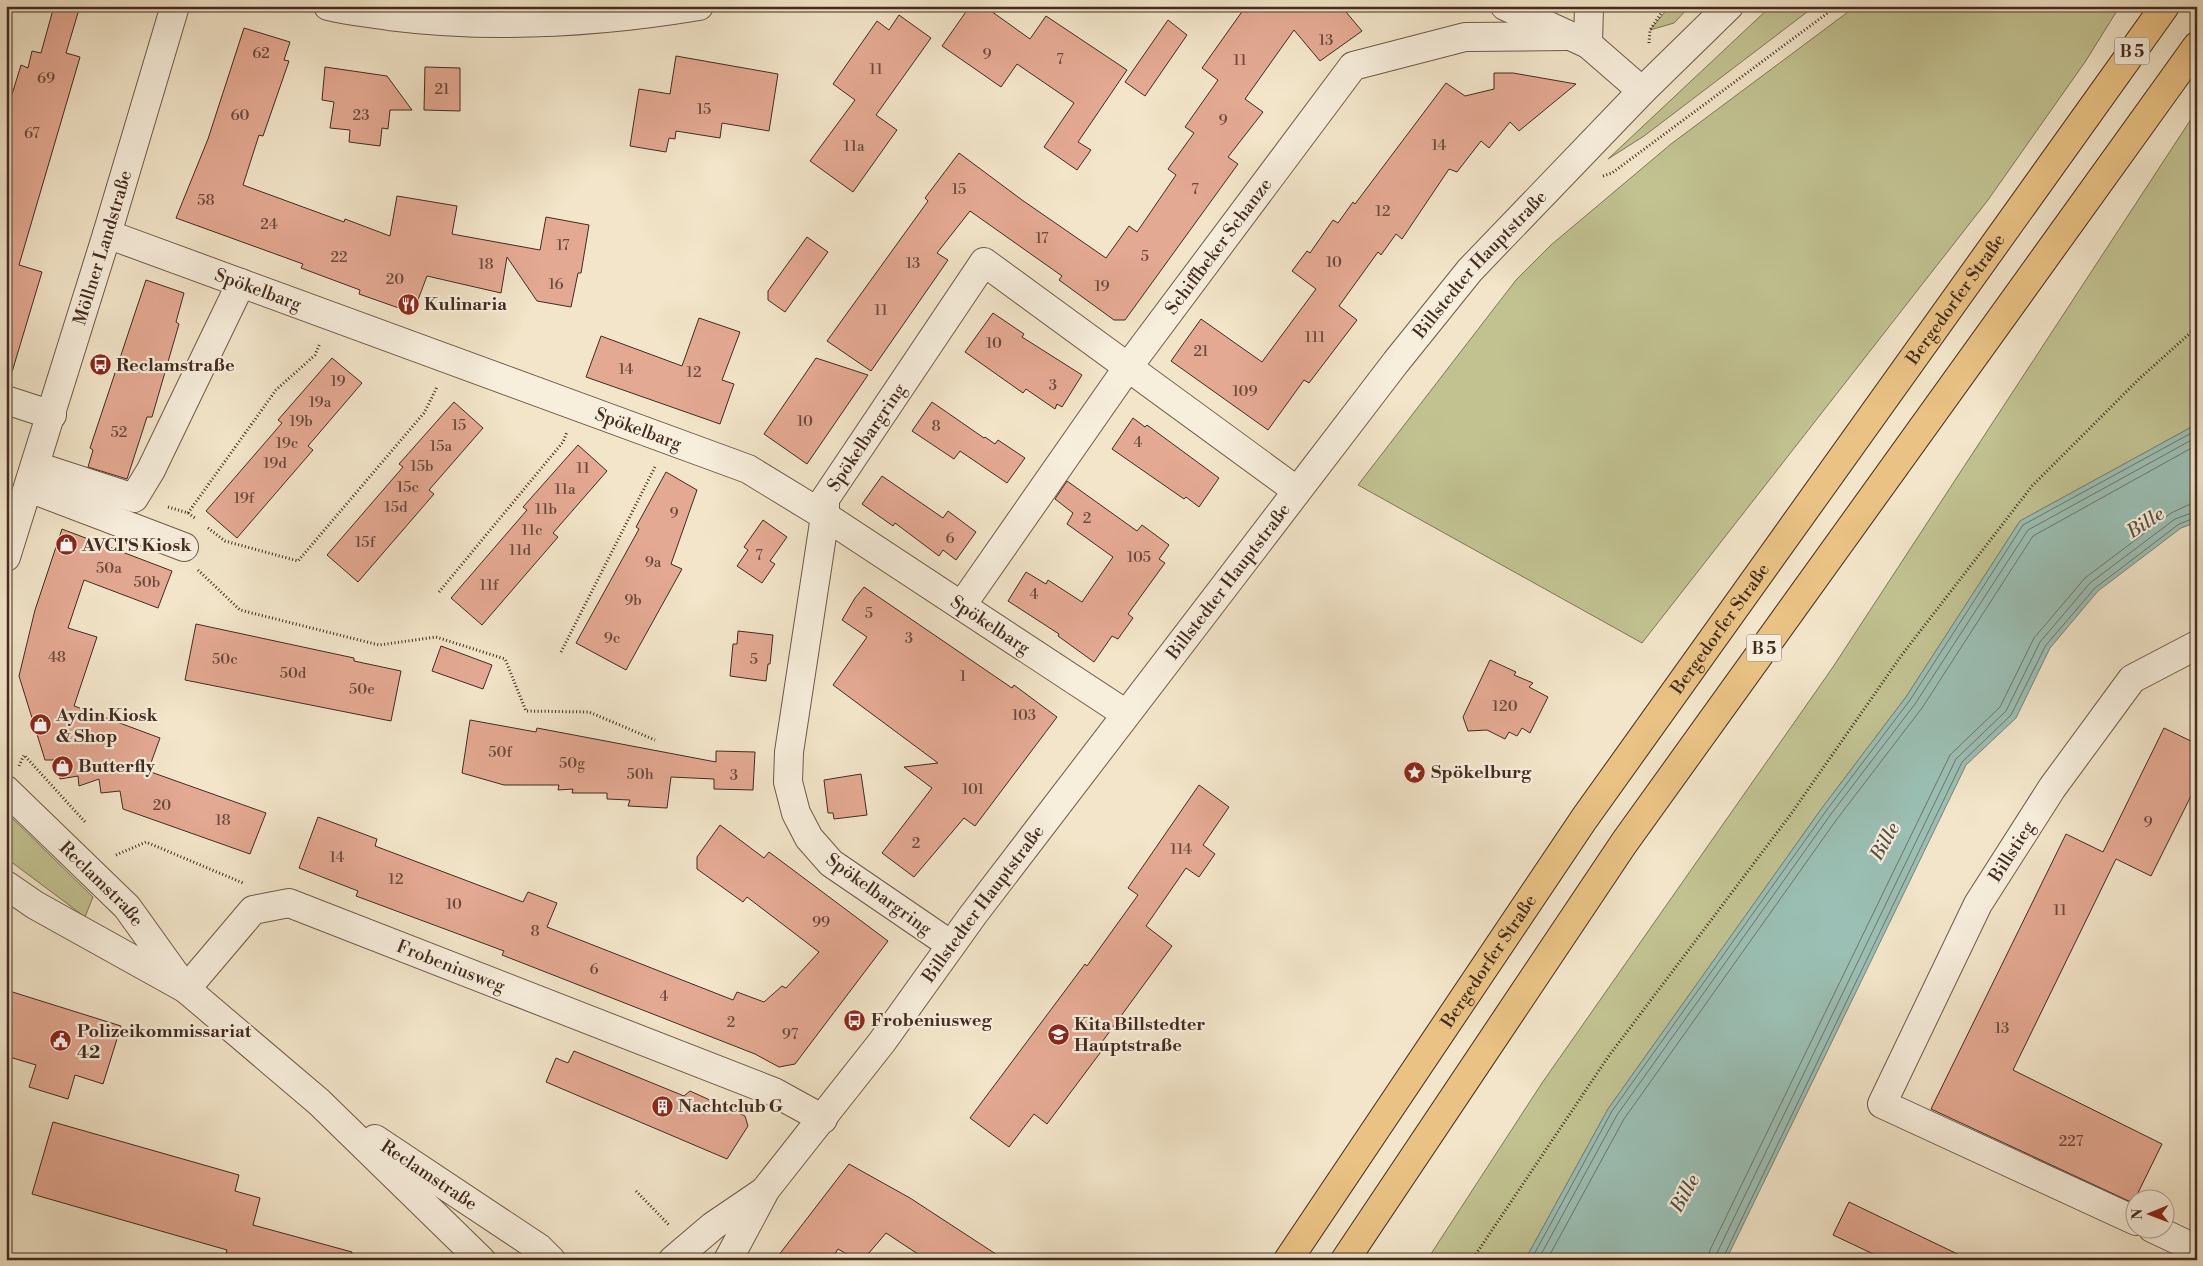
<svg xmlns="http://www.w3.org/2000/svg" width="2203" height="1266" viewBox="0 0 2203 1266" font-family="'Libre Bodoni',serif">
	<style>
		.green { fill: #c2c291; stroke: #827658 }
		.water { fill: #9bbfb4; stroke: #788479 }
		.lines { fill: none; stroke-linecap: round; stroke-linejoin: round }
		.shore { stroke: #6f756a; stroke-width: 1 }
		.building { fill: #e4a993; stroke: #432b20 }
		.minor-casing { stroke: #6f5a4a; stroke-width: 30 }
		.highway-casing { stroke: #432b20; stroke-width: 30 }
		.path { stroke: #432b20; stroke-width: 3; stroke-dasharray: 1 2.5; stroke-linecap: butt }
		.minor { stroke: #f7eedc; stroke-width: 28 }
		.highway { stroke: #e9c284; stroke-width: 28 }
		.labels { text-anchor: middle; stroke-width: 4.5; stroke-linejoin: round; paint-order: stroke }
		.number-label { font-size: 15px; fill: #6b4a3d }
		.shield { fill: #f7eedc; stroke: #796658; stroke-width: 1 }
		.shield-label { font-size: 16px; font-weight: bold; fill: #432b20 }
		.street-label { font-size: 18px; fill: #432b20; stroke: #f7eedc }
		.poi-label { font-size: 18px; font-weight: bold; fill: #432b20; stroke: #f7eedc; text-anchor: start }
		.water-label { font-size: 19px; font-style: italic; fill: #595045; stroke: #f7eedc }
	</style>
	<rect width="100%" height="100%" fill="#f2e5c9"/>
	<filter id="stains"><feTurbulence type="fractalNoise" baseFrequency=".004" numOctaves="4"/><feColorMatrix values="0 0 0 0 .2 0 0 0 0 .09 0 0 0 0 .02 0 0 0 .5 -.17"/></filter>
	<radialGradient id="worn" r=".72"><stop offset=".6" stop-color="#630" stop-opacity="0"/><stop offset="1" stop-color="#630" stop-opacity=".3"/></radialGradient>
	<g class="green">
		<polygon points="1670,6 1690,6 1674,23 1650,30"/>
		<polygon points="1771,6 1815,6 1644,136 1608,159"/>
		<polygon points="1856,6 2120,6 2085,62 1988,200 1642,643 1358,485 1516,280 1551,245 1671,144"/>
		<polygon points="2197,110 2197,424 2020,521 1906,697 1822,808 1608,1109 1525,1260 1427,1260 1542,1083 1833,667"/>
		<polygon points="10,816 93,897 85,917 6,858 6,824"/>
	</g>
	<polygon class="water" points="2197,424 2197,522 2181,528 2098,591 2050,648 2016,718 1966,765 1726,1260 1525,1260 1608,1109 1822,808 1906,697 2020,521"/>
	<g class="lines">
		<g class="shore">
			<polyline points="1531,1260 1612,1111 1826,811 1910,700 2023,525 2197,430"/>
			<polyline points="1538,1260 1617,1115 1831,814 1915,704 2028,530 2197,437"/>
			<polyline points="1547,1260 1624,1119 1837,819 1922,708 2033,536 2197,445"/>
			<polyline points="1708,1260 1710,1250 1950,755 2000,707 2034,638 2085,578 2171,513 2188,505 2197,504"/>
			<polyline points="1716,1260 1717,1253 1956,759 2006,711 2040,642 2090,583 2175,519 2197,511"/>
			<polyline points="1722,1260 1962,762 2011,715 2046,645 2095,588 2179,524 2197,517"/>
		</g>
	</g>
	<g class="building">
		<polygon points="54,6 80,6 66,53 80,57 19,265 42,272 12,372 6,371 6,114 21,65 28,68 32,51 41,53"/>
		<polygon points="970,6 984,6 1030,39 1046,16 1127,70 1078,142 1091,150 1077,170 1044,147 1074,103 1017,64 1001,87 942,46"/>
		<polygon points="1246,6 1341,6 1362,31 1320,61 1294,30 1245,99 1263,112 1228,157 1238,164 1125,320 1114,320 1059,280 1062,276 970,211 937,253 948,260 871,371 827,341 928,201 925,198 959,153 1022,200 1106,258 1129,226 1137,232 1176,175 1168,169 1194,133 1185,127 1218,80 1202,68"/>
		<polygon points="899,15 931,38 876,115 897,130 853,192 810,161 855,100 833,84 877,21 889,30"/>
		<polygon points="1168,20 1187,35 1145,96 1125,82"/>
		<polygon points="244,28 290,42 284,60 289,61 263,136 259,135 243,185 344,222 345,219 390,236 397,196 457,206 452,234 540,250 546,217 589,225 581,273 578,273 571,307 537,301 507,257 501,293 427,276 413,313 359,294 360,290 301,268 303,264 176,218 208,139"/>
		<polygon points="676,56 778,74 769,131 722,123 720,138 676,131 675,139 669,138 666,152 630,146 639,89 670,94"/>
		<polygon points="325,67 387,76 412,110 390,110 388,129 382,128 380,146 349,142 350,130 330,128 334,102 322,100"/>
		<polygon points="425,67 460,68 460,111 424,110"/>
		<polygon points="1494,73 1513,73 1576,84 1519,131 1510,122 1489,148 1481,141 1457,172 1449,169 1402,239 1396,234 1381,255 1378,252 1339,306 1357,320 1309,383 1304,380 1268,430 1171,361 1201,319 1262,362 1316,289 1292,271 1307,251 1310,253 1333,220 1338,223 1353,202 1355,204 1446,83 1465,96 1494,89"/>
		<polygon points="807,237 828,252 785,312 768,300 768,291"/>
		<polygon points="146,280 184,293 176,322 179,324 152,417 147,417 127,479 88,467 93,450 90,448"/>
		<polygon points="993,313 1024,334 1022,337 1082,375 1062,407 1057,404 1055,409 1026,389 1023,393 965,352"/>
		<polygon points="699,318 740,332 722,380 734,384 720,424 586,377 601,336 682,366"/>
		<polygon points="332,358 362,383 308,446 313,450 237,538 206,511 282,423 278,420"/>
		<polygon points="816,358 868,375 807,464 764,434"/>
		<polygon points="454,402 483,428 429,490 434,494 358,582 327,555 403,467 399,464"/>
		<polygon points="932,402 984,438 985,437 995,444 998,440 1025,458 1007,483 960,451 954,459 912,431"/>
		<polygon points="1133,418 1145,427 1147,425 1219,478 1199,507 1186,497 1184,499 1112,449"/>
		<polygon points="578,445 607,471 553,533 558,537 482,625 451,598 527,510 523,507"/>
		<polygon points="666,472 697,490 671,564 682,569 626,670 576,643 639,529 636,527"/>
		<polygon points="882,476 943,518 948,511 976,532 956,560 943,550 939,556 895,523 893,526 862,504"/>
		<polygon points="1067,481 1137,531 1142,525 1169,545 1159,559 1165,563 1128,614 1133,618 1118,639 1112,636 1094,662 1058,636 1059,634 1008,601 1026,572 1046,584 1048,580 1082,602 1113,557 1067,524 1073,513 1055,499"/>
		<polygon points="763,520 787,537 770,561 775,564 762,583 737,566 748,550 744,547"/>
		<polygon points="62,529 172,571 158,608 84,580 68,628 97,637 74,706 160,738 148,771 266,813 250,854 123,809 120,791 101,793 99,779 79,786 78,776 60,779 57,760 45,760 19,676 35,610"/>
		<polygon points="864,587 1012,688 1014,685 1057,717 975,826 964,818 914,877 882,853 932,788 904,767 938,763 833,685 867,637 842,620 855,598"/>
		<polygon points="196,624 354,658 354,661 401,671 391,721 185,680"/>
		<polygon points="738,631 773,635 770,664 768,664 766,681 730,676 733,644 737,644"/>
		<polygon points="441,646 492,665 483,689 432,671"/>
		<polygon points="1490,660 1516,672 1514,675 1533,683 1529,687 1548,697 1530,733 1522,728 1517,736 1509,732 1505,739 1487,730 1468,731 1463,717"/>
		<polygon points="470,720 536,732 537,728 716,762 716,751 755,752 753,790 714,789 714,779 671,777 667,808 628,806 630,800 607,799 607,793 572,793 573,789 558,790 559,785 504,785 462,773"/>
		<polygon points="2164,728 2197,744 2197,784 2151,876 2116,859 2013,1070 2162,1144 2133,1203 1931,1109 2066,834 2103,852"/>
		<polygon points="861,774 867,815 834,819 833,813 828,813 824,780"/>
		<polygon points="1199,785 1229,807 1203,845 1215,854 1199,877 1186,868 1146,926 1172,946 1102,1042 1106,1045 1047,1124 1034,1114 1009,1147 970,1118 1085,964 1087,966 1138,895 1128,888"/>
		<polygon points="318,817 377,839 375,846 523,902 528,892 557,903 547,927 733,1000 737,992 764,1002 782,986 786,988 819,952 747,897 743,902 697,869 697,857 720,825 764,858 769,852 888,941 795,1064 779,1067 755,1054 502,955 504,951 356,896 358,891 299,868"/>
		<polygon points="6,990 121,1026 103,1084 75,1075 68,1099 29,1087 36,1065 6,1056"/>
		<polygon points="574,1051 684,1096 690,1091 745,1116 748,1126 727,1159 546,1082 556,1058 568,1063"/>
		<polygon points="53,1122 239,1175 235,1191 260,1198 253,1225 352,1252 351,1260 224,1260 227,1250 32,1194"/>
		<polygon points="849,1164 910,1198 1005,1260 927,1260 886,1233 863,1260 857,1260 838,1249 831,1260 775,1260"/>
		<polygon points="1849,1202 1970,1260 1886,1260 1833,1235"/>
	</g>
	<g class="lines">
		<defs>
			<g id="minor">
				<path d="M328,6C348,11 369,13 389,16C492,29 597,23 699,6"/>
				<polyline points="1505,6 1588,44 1642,91"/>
				<polyline points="1588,44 1589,6"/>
				<path id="s1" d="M107,234L748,469L825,516L1126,714"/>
				<polyline points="6,400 52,415"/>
				<polyline points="36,466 134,498 151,470 241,283"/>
				<polyline points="29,488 184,547"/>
				<path id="s2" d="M6,557L107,234L175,6"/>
				<path id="s3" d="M962,605L1128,367L1353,66L1465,37L1568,36"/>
				<path id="s4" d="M6,790L127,907L180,981"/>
				<polyline points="6,885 35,905 186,989 319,1102 481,1260"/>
				<path id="s5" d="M951,945L831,863L809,838L796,813L788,782L789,752L825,516V499L984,262L1296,490"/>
				<path id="s6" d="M186,989L253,910L289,903L774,1092L823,1119"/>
				<path id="s7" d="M375,1139L539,1248L551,1260"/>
				<path id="s8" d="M2136,1221L1882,1104L1978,904L2052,788L2132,679L2197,645"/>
				<polyline points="2152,1228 2190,1246"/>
				<polyline points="673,1260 713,1226 763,1192"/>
				<path id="s9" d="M728,1260L766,1189L882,1042L973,915L1396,362L1470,270L1642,91L1729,6"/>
			</g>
			<g id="highway">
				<path id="s10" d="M1288,1260L1584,819L2165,6"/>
				<polyline points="1345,1260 1624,843 2197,46"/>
			</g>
		</defs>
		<use href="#minor" class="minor-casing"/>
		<use href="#highway" class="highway-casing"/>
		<g class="path">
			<polyline points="1649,43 1650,30 1666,6"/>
			<polyline points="1603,176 1612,173 1837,6"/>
			<polyline points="168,507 188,513 195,518"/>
			<polyline points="188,513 276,390 315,355 320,343"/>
			<polyline points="208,528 225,541 298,561 424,413 437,387"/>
			<polyline points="198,570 240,610 379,645 436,637 505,659 526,711 589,712 655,740"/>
			<polyline points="439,592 563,442 567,432"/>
			<polyline points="561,652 656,465"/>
			<polyline points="19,766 24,755 86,823"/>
			<polyline points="116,855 146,842 243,883"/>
			<polyline points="636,1191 670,1226"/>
			<polyline points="1472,1260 1608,1057 1791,814 1901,656 2032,486 2139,379 2197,327"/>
		</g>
		<use href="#minor" class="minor"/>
		<use href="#highway" class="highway"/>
	</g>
	<defs>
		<symbol id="restaurant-disc" viewBox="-11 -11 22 22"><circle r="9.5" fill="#8f2418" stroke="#f7eedc"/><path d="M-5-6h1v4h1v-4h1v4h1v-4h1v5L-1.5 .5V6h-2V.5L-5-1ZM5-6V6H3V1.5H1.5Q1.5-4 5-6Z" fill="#fff"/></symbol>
		<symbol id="bus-disc" viewBox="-11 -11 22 22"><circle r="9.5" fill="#8f2418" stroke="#f7eedc"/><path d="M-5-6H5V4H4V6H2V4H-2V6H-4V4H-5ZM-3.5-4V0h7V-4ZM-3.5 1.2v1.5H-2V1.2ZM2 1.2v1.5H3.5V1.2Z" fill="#fff"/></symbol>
		<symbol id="shop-disc" viewBox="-11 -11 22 22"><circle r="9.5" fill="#8f2418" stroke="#f7eedc"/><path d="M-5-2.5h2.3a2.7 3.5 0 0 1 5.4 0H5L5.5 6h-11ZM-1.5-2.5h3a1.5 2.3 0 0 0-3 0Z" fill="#fff"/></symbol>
		<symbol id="sight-disc" viewBox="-11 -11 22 22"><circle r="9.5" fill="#8f2418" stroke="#f7eedc"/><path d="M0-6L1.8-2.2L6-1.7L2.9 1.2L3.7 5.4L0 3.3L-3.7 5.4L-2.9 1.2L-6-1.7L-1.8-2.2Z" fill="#fff"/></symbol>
		<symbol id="school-disc" viewBox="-11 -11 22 22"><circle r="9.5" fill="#8f2418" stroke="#f7eedc"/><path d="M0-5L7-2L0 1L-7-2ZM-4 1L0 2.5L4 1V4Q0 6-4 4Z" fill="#fff"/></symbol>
		<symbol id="civic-disc" viewBox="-11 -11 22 22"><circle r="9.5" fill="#8f2418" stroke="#f7eedc"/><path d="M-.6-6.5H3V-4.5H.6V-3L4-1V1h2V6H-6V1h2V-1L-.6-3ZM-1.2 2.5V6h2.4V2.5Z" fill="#fff"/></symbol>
		<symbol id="building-disc" viewBox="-11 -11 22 22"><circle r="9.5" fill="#8f2418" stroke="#f7eedc"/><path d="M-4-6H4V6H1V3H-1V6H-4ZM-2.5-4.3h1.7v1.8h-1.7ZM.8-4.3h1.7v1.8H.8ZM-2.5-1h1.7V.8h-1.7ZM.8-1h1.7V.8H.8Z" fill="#fff"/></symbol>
	</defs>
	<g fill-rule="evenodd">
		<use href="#restaurant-disc" x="396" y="292" width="25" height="25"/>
		<use href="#bus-disc" x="88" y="352" width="25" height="25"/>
		<use href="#shop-disc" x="54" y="532" width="25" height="25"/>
		<use href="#shop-disc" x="28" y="712" width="25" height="25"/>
		<use href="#shop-disc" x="50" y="754" width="25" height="25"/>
		<use href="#sight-disc" x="1402" y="760" width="25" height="25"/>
		<use href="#bus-disc" x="842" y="1008" width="25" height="25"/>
		<use href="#school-disc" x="1046" y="1022" width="25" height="25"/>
		<use href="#civic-disc" x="48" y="1028" width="25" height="25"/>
		<use href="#building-disc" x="650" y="1094" width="25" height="25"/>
	</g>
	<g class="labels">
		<g class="number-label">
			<text x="1326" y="45">13</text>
			<text x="261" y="58">62</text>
			<text x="987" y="59">9</text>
			<text x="1060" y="64">7</text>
			<text x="1240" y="65">11</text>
			<text x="876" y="74">11</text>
			<text x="46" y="83">69</text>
			<text x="442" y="94">21</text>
			<text x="704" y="114">15</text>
			<text x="240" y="120">60</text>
			<text x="361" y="120">23</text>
			<text x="1223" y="125">9</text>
			<text x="32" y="138">67</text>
			<text x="1439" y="150">14</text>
			<text x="854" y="151">11a</text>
			<text x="959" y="194">15</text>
			<text x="1195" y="194">7</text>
			<text x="206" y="205">58</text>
			<text x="1383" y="216">12</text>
			<text x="269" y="229">24</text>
			<text x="1042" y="243">17</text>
			<text x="563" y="250">17</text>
			<text x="1145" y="261">5</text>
			<text x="339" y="262">22</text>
			<text x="1334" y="267">10</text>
			<text x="913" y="268">13</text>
			<text x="486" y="269">18</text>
			<text x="395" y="284">20</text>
			<text x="556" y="289">16</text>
			<text x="1102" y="291">19</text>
			<text x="881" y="315">11</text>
			<text x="1315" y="342">111</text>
			<text x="994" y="348">10</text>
			<text x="1201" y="356">21</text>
			<text x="626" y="374">14</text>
			<text x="694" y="377">12</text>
			<text x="338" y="386">19</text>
			<text x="1053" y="390">3</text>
			<text x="1245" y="396">109</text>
			<text x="320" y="407">19a</text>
			<text x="301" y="426">19b</text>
			<text x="805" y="426">10</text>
			<text x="459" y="430">15</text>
			<text x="936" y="431">8</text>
			<text x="119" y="437">52</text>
			<text x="1138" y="447">4</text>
			<text x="287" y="448">19c</text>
			<text x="441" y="451">15a</text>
			<text x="275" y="468">19d</text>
			<text x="422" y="471">15b</text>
			<text x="583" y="473">11</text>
			<text x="408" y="492">15c</text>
			<text x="565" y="494">11a</text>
			<text x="244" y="503">19f</text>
			<text x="396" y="512">15d</text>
			<text x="546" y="514">11b</text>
			<text x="674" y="518">9</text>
			<text x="1087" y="523">2</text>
			<text x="532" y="535">11c</text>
			<text x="950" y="543">6</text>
			<text x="365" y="547">15f</text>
			<text x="520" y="555">11d</text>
			<text x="759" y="560">7</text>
			<text x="1139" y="562">105</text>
			<text x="653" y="567">9a</text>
			<text x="109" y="573">50a</text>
			<text x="147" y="587">50b</text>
			<text x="489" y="590">11f</text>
			<text x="1034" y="599">4</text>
			<text x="633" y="605">9b</text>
			<text x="869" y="618">5</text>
			<text x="612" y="643">9c</text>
			<text x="909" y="643">3</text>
			<text x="57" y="662">48</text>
			<text x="225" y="664">50c</text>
			<text x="754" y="664">5</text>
			<text x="293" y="678">50d</text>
			<text x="963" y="681">1</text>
			<text x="362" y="694">50e</text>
			<text x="1505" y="711">120</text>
			<text x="1024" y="720">103</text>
			<text x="500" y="757">50f</text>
			<text x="572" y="768">50g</text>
			<text x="640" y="779">50h</text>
			<text x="734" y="780">3</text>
			<text x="973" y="794">101</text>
			<text x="162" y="810">20</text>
			<text x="223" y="825">18</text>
			<text x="2148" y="827">9</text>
			<text x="916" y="848">2</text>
			<text x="1181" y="854">114</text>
			<text x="337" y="862">14</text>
			<text x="396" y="884">12</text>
			<text x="454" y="909">10</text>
			<text x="2060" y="915">11</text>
			<text x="821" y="927">99</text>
			<text x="535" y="936">8</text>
			<text x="594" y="974">6</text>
			<text x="664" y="1001">4</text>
			<text x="731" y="1027">2</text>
			<text x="2002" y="1033">13</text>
			<text x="790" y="1039">97</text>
			<text x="2071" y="1146">227</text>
		</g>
		<g class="shield">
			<rect x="2114.5" y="37.5" width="35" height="27" rx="4"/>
			<rect x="1746.5" y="634.5" width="35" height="27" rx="4"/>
		</g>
		<g class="shield-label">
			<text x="2132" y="57">B 5</text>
			<text x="1764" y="654">B 5</text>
		</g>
		<g class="street-label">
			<text dy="6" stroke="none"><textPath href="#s3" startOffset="441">Schiffbeker Schanze</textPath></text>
			<text dy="6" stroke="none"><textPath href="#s2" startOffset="324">Möllner Landstraße</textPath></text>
			<text dy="6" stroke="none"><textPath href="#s9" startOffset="1249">Billstedter Hauptstraße</textPath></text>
			<text dy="6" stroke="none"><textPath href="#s1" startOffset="161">Spökelbarg</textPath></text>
			<text dy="6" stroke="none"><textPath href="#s10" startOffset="1170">Bergedorfer Straße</textPath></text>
			<text dy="6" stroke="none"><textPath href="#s1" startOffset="566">Spökelbarg</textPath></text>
			<text dy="6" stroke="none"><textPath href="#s5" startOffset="599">Spökelbargring</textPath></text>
			<text dy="6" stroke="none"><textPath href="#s9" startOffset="844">Billstedter Hauptstraße</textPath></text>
			<text dy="6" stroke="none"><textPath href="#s1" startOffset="971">Spökelbarg</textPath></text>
			<text dy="6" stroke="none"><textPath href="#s10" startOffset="765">Bergedorfer Straße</textPath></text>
			<text dy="6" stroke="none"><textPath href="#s8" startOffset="564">Billstieg</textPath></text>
			<text dy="6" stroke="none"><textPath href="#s4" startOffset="134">Reclamstraße</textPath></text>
			<text transform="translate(879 894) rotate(36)" y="6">Spökelbargring</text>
			<text dy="6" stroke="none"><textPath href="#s9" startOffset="439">Billstedter Hauptstraße</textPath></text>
			<text dy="6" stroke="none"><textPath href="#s10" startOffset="360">Bergedorfer Straße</textPath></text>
			<text dy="6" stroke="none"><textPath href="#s6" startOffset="314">Frobeniusweg</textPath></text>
			<text dy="6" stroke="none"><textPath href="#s7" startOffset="65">Reclamstraße</textPath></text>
		</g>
		<g class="poi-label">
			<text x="424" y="310">Kulinaria</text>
			<text x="116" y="371">Reclamstraße</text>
			<text x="82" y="551">AVCI'S Kiosk</text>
			<text x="56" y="721">Aydin Kiosk<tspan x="56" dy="21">&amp; Shop</tspan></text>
			<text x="78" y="772">Butterfly</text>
			<text x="1431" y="778">Spökelburg</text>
			<text x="871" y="1026">Frobeniusweg</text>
			<text x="1074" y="1030">Kita Billstedter<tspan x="1074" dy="21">Hauptstraße</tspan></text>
			<text x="77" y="1037">Polizeikommissariat<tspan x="77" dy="21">42</tspan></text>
			<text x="678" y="1112">Nachtclub G</text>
		</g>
		<g class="water-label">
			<text transform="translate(2145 522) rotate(-33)" y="7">Bille</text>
			<text transform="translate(1884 841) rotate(-61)" y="7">Bille</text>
			<text transform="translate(1684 1193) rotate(-61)" y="7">Bille</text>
		</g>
	</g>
	<rect width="2203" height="1266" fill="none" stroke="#f2e5c9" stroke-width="25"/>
	<rect x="8" y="8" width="2188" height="1251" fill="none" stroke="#432b20" stroke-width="2.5"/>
	<rect x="12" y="12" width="2178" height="1241" fill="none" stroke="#432b20"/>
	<g transform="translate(2150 1214) rotate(269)"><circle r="24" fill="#f7eedc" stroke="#afa091"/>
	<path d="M0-4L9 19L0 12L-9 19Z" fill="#8f2418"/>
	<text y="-8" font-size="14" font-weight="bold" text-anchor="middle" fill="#432b20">N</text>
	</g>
	<rect width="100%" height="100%" filter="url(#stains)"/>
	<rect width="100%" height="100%" fill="url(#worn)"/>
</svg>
